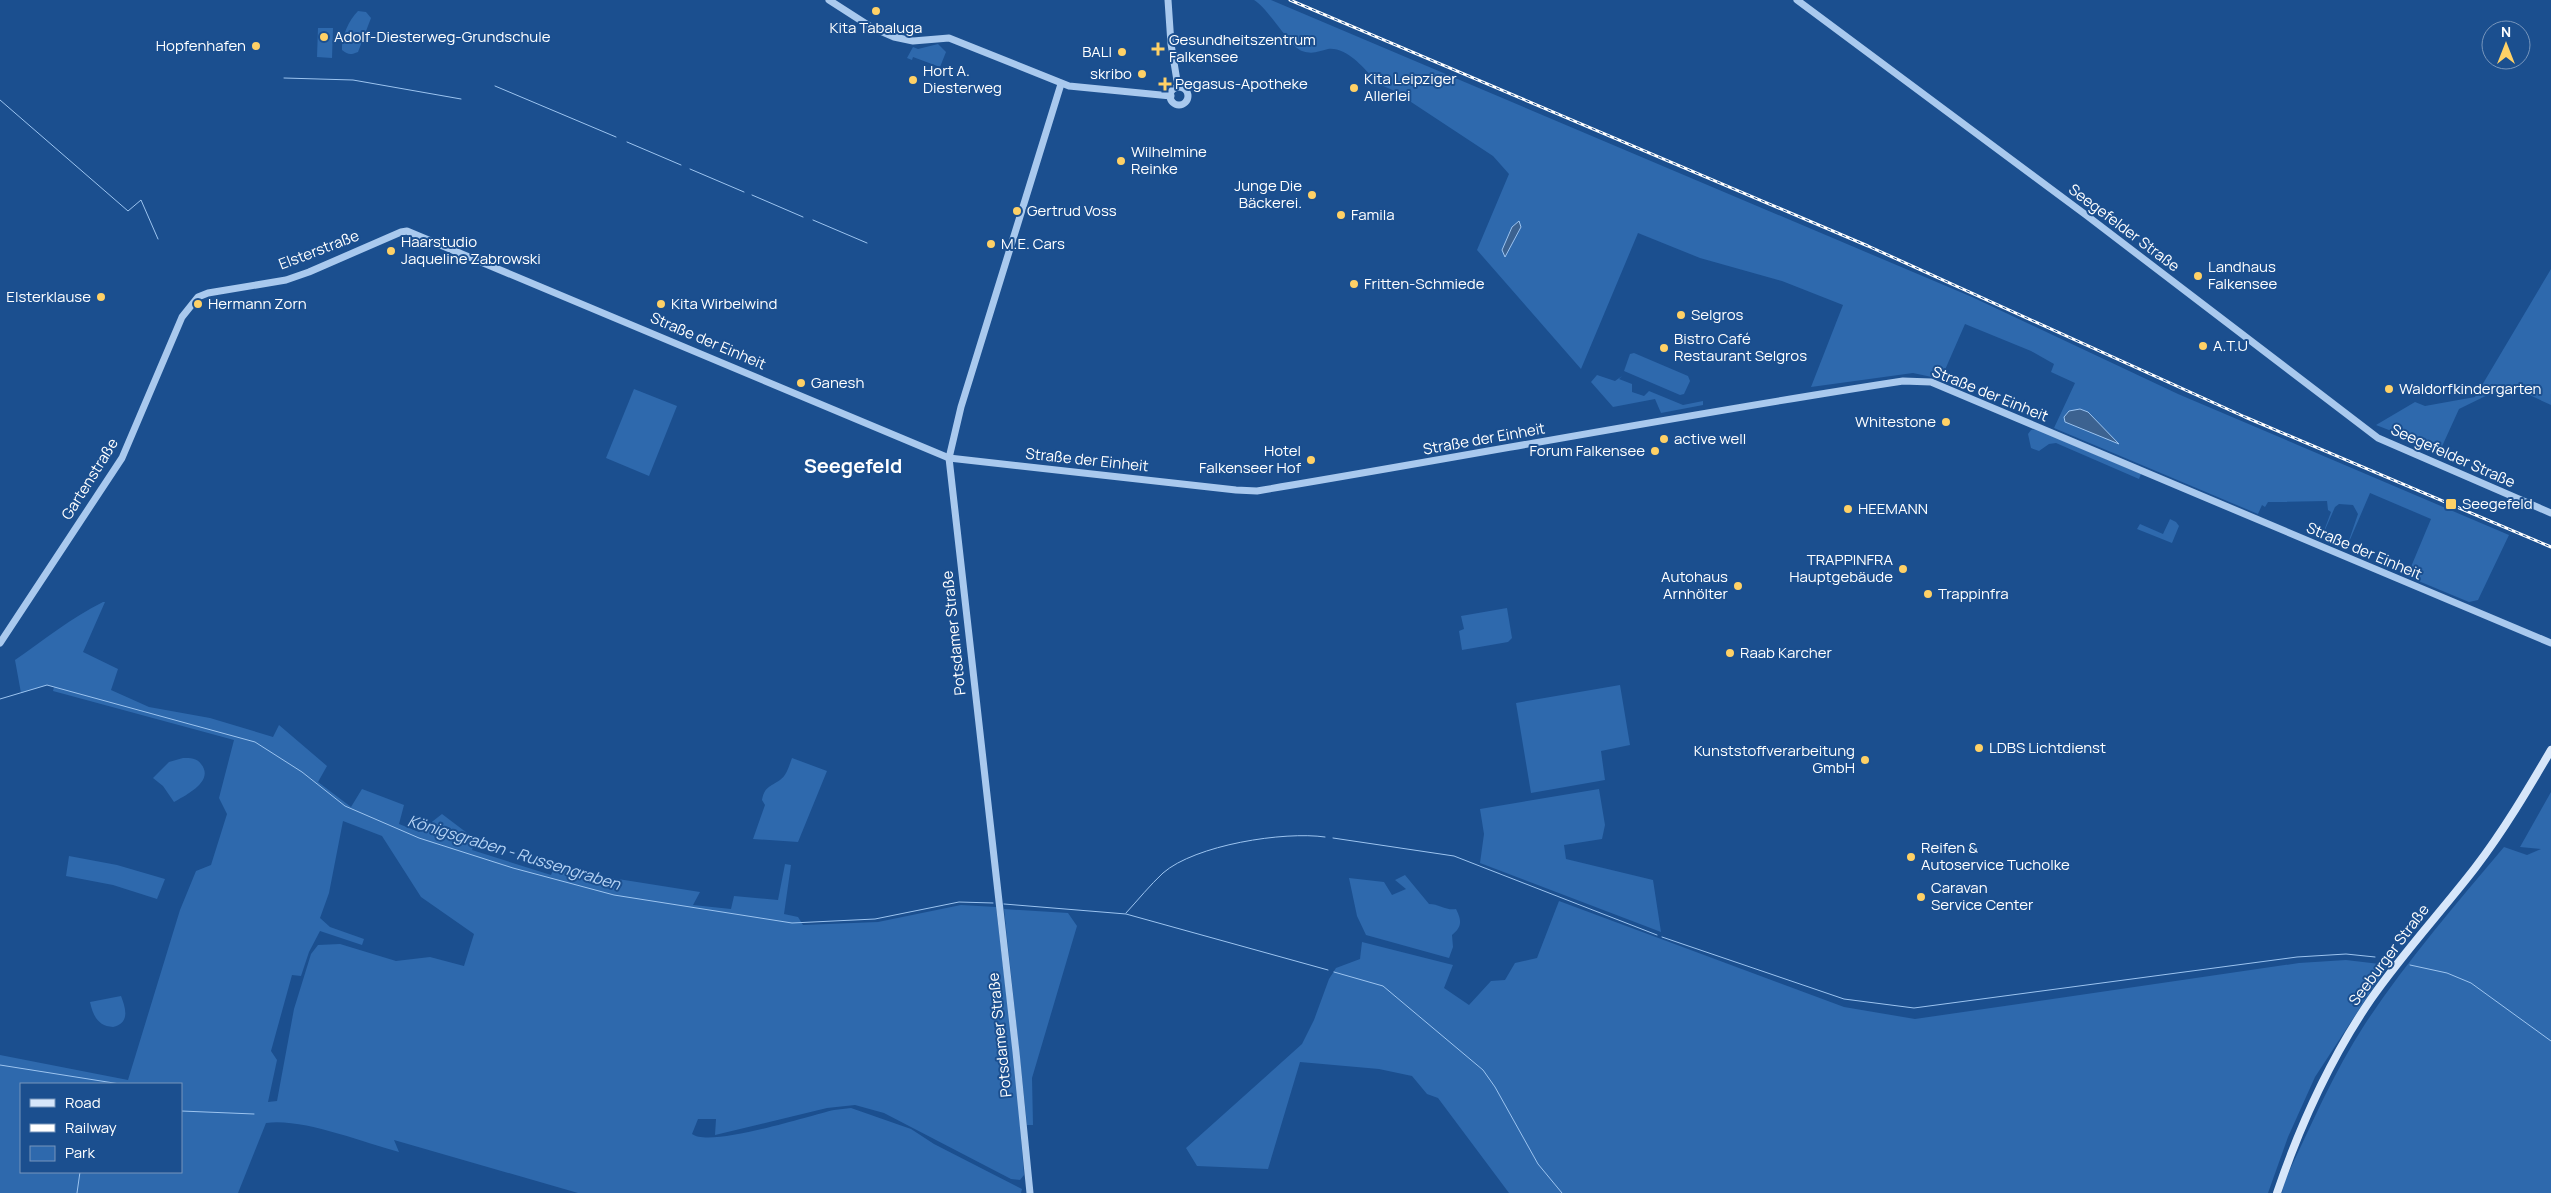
<svg xmlns="http://www.w3.org/2000/svg" width="2551" height="1193" viewBox="0 0 2551 1193" font-family="Manrope,sans-serif">
	<style>
		.green { fill: #2e69ad; fill-rule: evenodd }
		.water { fill: #3c6290; stroke: #9cc4f0 }
		.lines { fill: none; stroke-linecap: round; stroke-linejoin: round }
		.stream { stroke: #9cc4f0; stroke-width: 1 }
		.tertiary { stroke: #a9c9ee; stroke-width: 7 }
		.secondary { stroke: #d6e6fa; stroke-width: 8 }
		.rail-casing { stroke: #fff; stroke-width: 3 }
		.rail { stroke: #1b4f8f; stroke-width: 1; stroke-dasharray: 4; stroke-linecap: butt }
		.poi-dot { fill: #ffd166; stroke: #1b4f8f; stroke-width: 2 }
		.labels { text-anchor: middle; stroke-width: 4; stroke-linejoin: round; paint-order: stroke }
		.poi-label { font-size: 15px; fill: #fff; stroke: #1b4f8f; text-anchor: start }
		.street-label { font-size: 15px; fill: #fff; stroke: #1b4f8f }
		.water-label { font-size: 16px; font-style: italic; fill: #b5d3f5; stroke: #1b4f8f }
		.district-label { font-size: 20px; font-weight: bold; fill: #fff; stroke: #1b4f8f }
	</style>
	<rect width="100%" height="100%" fill="#1b4f8f"/>
	<g class="green">
		<path d="M1254,0H1271L1972,297L2178,394L2509,535L2478,600L2469,602L2404,575L2408,574L2431,519L2370,493L2346,549L2358,514L2353,505L2339,504L2335,507L2321,539L2331,512L2328,510L2327,501L2268,502L2265,507L2262,505L2258,514L2054,428L2075,383L2051,372L2054,364L2031,351L1965,324L1941,379L1913,373L1811,387L1843,305L1782,281L1700,258L1638,233L1581,369L1477,250L1509,174L1493,156L1405,98L1406,96L1372,81L1373,78C1362,66 1346,47 1328,49C1319,51 1313,55 1302,51C1289,46 1270,10 1254,0Z"/>
		<path d="M358,11L366,12L371,18L358,52C351,55 348,55 342,50C341,37 349,20 358,11Z"/>
		<polygon points="318,28 333,28 332,58 317,57"/>
		<polygon points="938,44 946,52 940,67 913,57 912,60 907,58 913,47 918,49"/>
		<polygon points="2551,269 2551,405 2508,385 2459,409 2439,453 2412,439 2376,425 2415,402 2425,406 2475,397"/>
		<polygon points="1634,353 1688,376 1690,381 1684,394 1680,395 1624,371 1630,354"/>
		<polygon points="1597,375 1615,381 1622,376 1619,379 1632,384 1632,392 1644,396 1649,391 1683,405 1703,401 1703,405 1661,413 1655,399 1613,407 1591,382"/>
		<polygon points="634,389 677,406 649,476 606,458"/>
		<polygon points="2036,429 2141,474 2139,479 2056,443 2049,444 2039,451 2031,448 2028,434 2031,430"/>
		<polygon points="2170,519 2176,522 2179,526 2172,543 2137,529 2140,524 2163,534"/>
		<path d="M103,602H105L83,652L118,669L111,690L149,707L210,718L273,737L279,725L327,766L318,782L351,807L362,789L404,805L399,824L419,832L442,814L475,839L472,850L551,875L556,863L599,876L700,892L693,905L731,909L734,896L778,900L785,864L791,865L784,914L798,917L803,925L878,922L961,905L996,907L1016,1074L1024,1175L1020,1180L1011,1179L884,1113L855,1105L827,1108L715,1135L716,1119H698L692,1134C710,1148 808,1116 834,1110L851,1108L911,1129L934,1144L1022,1189L1021,1193H578L394,1140L399,1152C361,1142 303,1118 266,1123L238,1193H0V1055L128,1080L180,910L196,871L211,865L227,814L219,798L234,740L53,691L54,687L47,685L21,693L15,660C44,640 71,618 103,602ZM343,821L382,836L421,897L474,934L464,966L430,957L396,961L340,944L318,945L311,954L294,1009L277,1101L268,1102L277,1060L271,1051L292,975L301,976L309,952L320,931L362,945L364,939L330,927L320,918L329,893ZM21,1084H181V1172H21Z"/>
		<polygon points="1507,608 1512,638 1508,642 1462,650 1459,631 1464,629 1461,616"/>
		<polygon points="1620,685 1630,745 1601,751 1605,780 1531,793 1516,703"/>
		<path d="M183,758C190,758 197,758 201,764C215,781 186,795 174,802L163,786L153,778L169,762Z"/>
		<path d="M792,758L827,771L798,842L753,839L765,805L762,800C764,787 770,787 780,780C787,775 789,766 792,758Z"/>
		<polygon points="1599,789 1605,825 1602,839 1564,845 1566,859 1653,880 1661,932 1480,863 1484,834 1480,809"/>
		<path d="M2551,792V1193H2282L2285,1180C2310,1128 2333,1073 2365,1024C2406,962 2456,904 2504,847L2527,855L2541,849L2520,847Z"/>
		<polygon points="69,856 117,865 165,879 157,899 113,885 66,876"/>
		<path d="M1405,875L1429,904C1439,904 1447,911 1456,909C1462,921 1462,927 1452,935L1453,947L1449,958L1366,935L1357,916L1349,878L1384,882L1392,895L1406,889L1395,880Z"/>
		<polygon points="1559,901 1844,1007 1915,1019 2299,963 2346,960 2388,965 2315,1077 2288,1137 2268,1193 1509,1193 1438,1098 1427,1094 1412,1076 1379,1069 1300,1062 1268,1169 1197,1166 1186,1148 1302,1044 1314,1020 1329,979 1336,968 1360,959 1362,942 1453,965 1444,988 1469,1005 1491,981 1505,980 1515,963 1537,958"/>
		<polygon points="1004,909 1068,913 1077,926 1032,1078 1033,1125 1027,1125"/>
		<path d="M121,996C126,1009 130,1023 113,1027C98,1026 93,1016 90,1002Z"/>
	</g>
	<g class="water">
		<polygon points="1519,221 1521,227 1505,257 1502,250 1512,227"/>
		<polygon points="2080,409 2088,412 2119,444 2065,422 2064,417 2069,411"/>
	</g>
	<g class="lines">
		<g class="stream">
			<polyline points="284,78 353,80 461,99"/>
			<polyline points="495,86 616,137"/>
			<polyline points="0,100 128,211 141,200 158,239"/>
			<polyline points="627,142 681,165"/>
			<polyline points="690,169 744,192"/>
			<polyline points="752,195 803,217"/>
			<polyline points="813,220 867,243"/>
			<polyline points="0,699 47,685 255,742 302,772 345,806 419,838 513,868 614,895 792,923 875,919 959,902 993,903"/>
			<polyline points="1333,838 1454,856 1657,935"/>
			<polyline points="1004,904 1126,914 1328,970"/>
			<path d="M1126,913C1138,900 1150,885 1163,873C1195,845 1284,831 1325,837"/>
			<polyline points="1662,937 1844,999 1914,1008 2297,957 2346,954 2375,957"/>
			<polyline points="2410,965 2447,973 2471,983 2551,1041"/>
			<polyline points="1334,972 1383,986 1483,1070 1495,1087 1538,1164 1562,1193"/>
			<polyline points="0,1065 120,1084"/>
			<polyline points="181,1111 254,1114"/>
			<polyline points="77,1193 80,1172"/>
		</g>
		<g class="tertiary">
			<polyline points="829,0 871,27 894,37 913,41 949,38 1069,86 1171,96"/>
			<polyline points="1168,0 1171,44 1178,87"/>
			<polyline points="1797,0 2086,215 2378,438 2551,513"/>
			<circle cx="1179" cy="96" r="9"/>
			<path d="M0,643L122,458L182,317L198,297L208,293L286,280L309,272L401,232L407,231L949,458L1236,490L1257,491C1473,455 1687,414 1903,381L1931,382L2551,643"/>
			<polyline points="1030,1193 1016,1052 949,458 961,407 1061,84"/>
		</g>
		<path class="secondary" d="M2277,1193C2300,1125 2330,1059 2371,999C2403,953 2441,912 2475,868C2504,830 2527,791 2551,750"/>
		<defs>
			<polyline id="rail" points="1290,0 1868,246 2245,417 2551,547"/>
		</defs>
		<use href="#rail" class="rail-casing"/>
		<use href="#rail" class="rail"/>
	</g>
	<g class="poi-dot">
		<circle cx="876" cy="11" r="5"/>
		<circle cx="324" cy="37" r="5"/>
		<circle cx="256" cy="46" r="5"/>
		<path d="M1155.5 41.5h5v5h5v5h-5v5h-5v-5h-5v-5h5z"/>
		<circle cx="1122" cy="52" r="5"/>
		<circle cx="1142" cy="74" r="5"/>
		<circle cx="913" cy="80" r="5"/>
		<path d="M1162.5 76.5h5v5h5v5h-5v5h-5v-5h-5v-5h5z"/>
		<circle cx="1354" cy="88" r="5"/>
		<circle cx="1121" cy="161" r="5"/>
		<circle cx="1312" cy="195" r="5"/>
		<circle cx="1017" cy="211" r="5"/>
		<circle cx="1341" cy="215" r="5"/>
		<circle cx="991" cy="244" r="5"/>
		<circle cx="391" cy="251" r="5"/>
		<circle cx="2198" cy="276" r="5"/>
		<circle cx="1354" cy="284" r="5"/>
		<circle cx="101" cy="297" r="5"/>
		<circle cx="198" cy="304" r="5"/>
		<circle cx="661" cy="304" r="5"/>
		<circle cx="1681" cy="315" r="5"/>
		<circle cx="2203" cy="346" r="5"/>
		<circle cx="1664" cy="348" r="5"/>
		<circle cx="801" cy="383" r="5"/>
		<circle cx="2389" cy="389" r="5"/>
		<circle cx="1946" cy="422" r="5"/>
		<circle cx="1664" cy="439" r="5"/>
		<circle cx="1655" cy="451" r="5"/>
		<circle cx="1311" cy="460" r="5"/>
		<rect x="2445" y="498" width="12" height="12" rx="2.5"/>
		<circle cx="1848" cy="509" r="5"/>
		<circle cx="1903" cy="569" r="5"/>
		<circle cx="1738" cy="586" r="5"/>
		<circle cx="1928" cy="594" r="5"/>
		<circle cx="1730" cy="653" r="5"/>
		<circle cx="1979" cy="748" r="5"/>
		<circle cx="1865" cy="760" r="5"/>
		<circle cx="1911" cy="857" r="5"/>
		<circle cx="1921" cy="897" r="5"/>
	</g>
	<g class="labels">
		<g class="poi-label">
			<text x="876" y="33" text-anchor="middle">Kita Tabaluga</text>
			<text x="334" y="42">Adolf-Diesterweg-Grundschule</text>
			<text x="1169" y="45">Gesundheitszentrum<tspan x="1169" dy="17">Falkensee</tspan></text>
			<text x="246" y="51" text-anchor="end">Hopfenhafen</text>
			<text x="1112" y="57" text-anchor="end">BALI</text>
			<text x="923" y="76">Hort A.<tspan x="923" dy="17">Diesterweg</tspan></text>
			<text x="1132" y="79" text-anchor="end">skribo</text>
			<text x="1364" y="84">Kita Leipziger<tspan x="1364" dy="17">Allerlei</tspan></text>
			<text x="1175" y="89">Pegasus-Apotheke</text>
			<text x="1131" y="157">Wilhelmine<tspan x="1131" dy="17">Reinke</tspan></text>
			<text x="1302" y="191" text-anchor="end">Junge Die<tspan x="1302" dy="17">Bäckerei.</tspan></text>
			<text x="1027" y="216">Gertrud Voss</text>
			<text x="1351" y="220">Famila</text>
			<text x="401" y="247">Haarstudio<tspan x="401" dy="17">Jaqueline Zabrowski</tspan></text>
			<text x="1001" y="249">M.E. Cars</text>
			<text x="2208" y="272">Landhaus<tspan x="2208" dy="17">Falkensee</tspan></text>
			<text x="1364" y="289">Fritten-Schmiede</text>
			<text x="91" y="302" text-anchor="end">Elsterklause</text>
			<text x="208" y="309">Hermann Zorn</text>
			<text x="671" y="309">Kita Wirbelwind</text>
			<text x="1691" y="320">Selgros</text>
			<text x="1674" y="344">Bistro Café<tspan x="1674" dy="17">Restaurant Selgros</tspan></text>
			<text x="2213" y="351">A.T.U</text>
			<text x="811" y="388">Ganesh</text>
			<text x="2399" y="394">Waldorfkindergarten</text>
			<text x="1936" y="427" text-anchor="end">Whitestone</text>
			<text x="1674" y="444">active well</text>
			<text x="1301" y="456" text-anchor="end">Hotel<tspan x="1301" dy="17">Falkenseer Hof</tspan></text>
			<text x="1645" y="456" text-anchor="end">Forum Falkensee</text>
			<text x="2462" y="509">Seegefeld</text>
			<text x="1858" y="514">HEEMANN</text>
			<text x="1893" y="565" text-anchor="end">TRAPPINFRA<tspan x="1893" dy="17">Hauptgebäude</tspan></text>
			<text x="1728" y="582" text-anchor="end">Autohaus<tspan x="1728" dy="17">Arnhölter</tspan></text>
			<text x="1938" y="599">Trappinfra</text>
			<text x="1740" y="658">Raab Karcher</text>
			<text x="1989" y="753">LDBS Lichtdienst</text>
			<text x="1855" y="756" text-anchor="end">Kunststoffverarbeitung<tspan x="1855" dy="17">GmbH</tspan></text>
			<text x="1921" y="853">Reifen &amp;<tspan x="1921" dy="17">Autoservice Tucholke</tspan></text>
			<text x="1931" y="893">Caravan<tspan x="1931" dy="17">Service Center</tspan></text>
		</g>
		<g class="street-label">
			<text transform="translate(2124 228) rotate(37)" y="5">Seegefelder Straße</text>
			<text transform="translate(319 250) rotate(-21)" y="5">Elsterstraße</text>
			<text transform="translate(708 341) rotate(23)" y="5">Straße der Einheit</text>
			<text transform="translate(1990 394) rotate(22)" y="5">Straße der Einheit</text>
			<text transform="translate(1484 439) rotate(-10)" y="5">Straße der Einheit</text>
			<text transform="translate(2453 456) rotate(24)" y="5">Seegefelder Straße</text>
			<text transform="translate(1087 460) rotate(6)" y="5">Straße der Einheit</text>
			<text transform="translate(90 479) rotate(-58)" y="5">Gartenstraße</text>
			<text transform="translate(2364 551) rotate(23)" y="5">Straße der Einheit</text>
			<text transform="translate(954 633) rotate(-96)" y="5">Potsdamer Straße</text>
			<text transform="translate(2389 955) rotate(-53)" y="5">Seeburger Straße</text>
			<text transform="translate(1000 1035) rotate(-96)" y="5">Potsdamer Straße</text>
		</g>
		<g class="water-label">
			<text transform="translate(514 852) rotate(17)" y="6">Königsgraben - Russengraben</text>
		</g>
		<g class="district-label">
			<text x="853" y="473">Seegefeld</text>
		</g>
	</g>
	<rect x="20" y="1083" width="162" height="90" fill="#1b4f8f" stroke="#7695bc"/>
	<rect x="30" y="1099" width="25" height="8" fill="#d6e6fa" stroke="#7695bc"/>
	<text x="65" y="1108" font-size="15" fill="#ffffff">Road</text>
	<rect x="30" y="1124" width="25" height="8" fill="#ffffff" stroke="#7695bc"/>
	<text x="65" y="1133" font-size="15" fill="#ffffff">Railway</text>
	<rect x="30" y="1146" width="25" height="15" fill="#2e69ad" stroke="#7695bc"/>
	<text x="65" y="1158" font-size="15" fill="#ffffff">Park</text>
	<g transform="translate(2506 45)"><circle r="24" fill="#1b4f8f" stroke="#7695bc"/>
	<path d="M0-4L9 19L0 12L-9 19Z" fill="#ffd166"/>
	<text y="-8" font-size="14" font-weight="bold" text-anchor="middle" fill="#ffffff">N</text>
	</g>
</svg>
